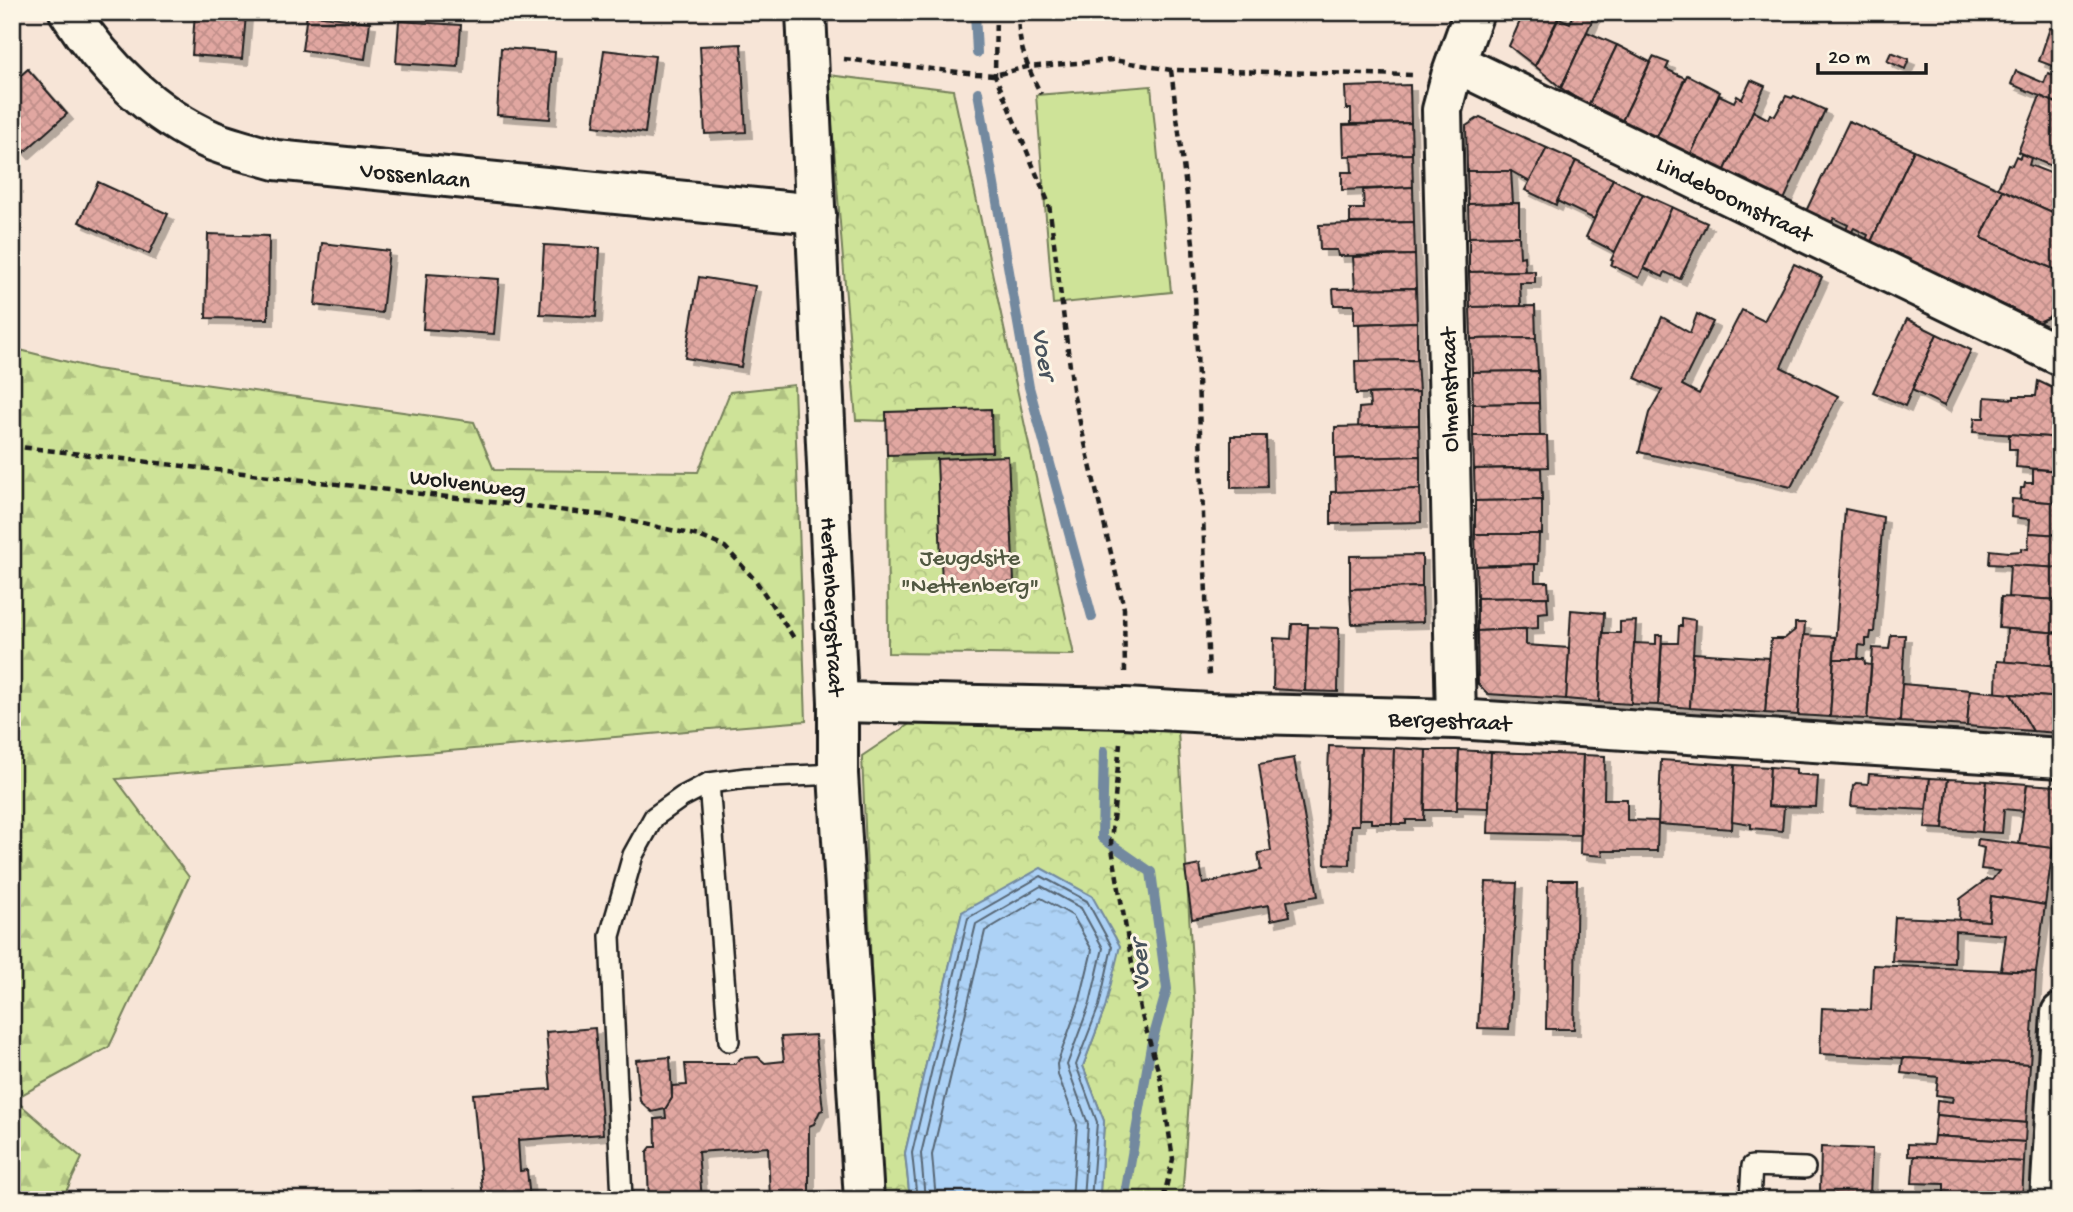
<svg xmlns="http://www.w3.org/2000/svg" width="2073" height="1212" viewBox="0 0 2073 1212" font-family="'Gochi Hand',sans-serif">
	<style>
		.forest { fill: url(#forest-firs); stroke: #75805a; stroke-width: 2 }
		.park { fill: url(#park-crowns); stroke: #75805a; stroke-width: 2 }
		.pitch { fill: #cee398; stroke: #75805a; stroke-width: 2 }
		.water { fill: url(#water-ripples); stroke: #73899f; stroke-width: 2 }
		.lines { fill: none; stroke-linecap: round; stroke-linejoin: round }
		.shore { stroke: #566573; stroke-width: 2 }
		.stream { stroke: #73899f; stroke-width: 10 }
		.building { fill: url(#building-cross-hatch); stroke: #1c1c1c; stroke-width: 2; filter: url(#shadow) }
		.service-casing { stroke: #1c1c1c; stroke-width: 24 }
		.minor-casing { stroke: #1c1c1c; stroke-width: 44 }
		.path { stroke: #1c1c1c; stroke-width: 4.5; stroke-dasharray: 7 5; stroke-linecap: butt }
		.service { stroke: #fcf5e5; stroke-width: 19 }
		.minor { stroke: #fcf5e5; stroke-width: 38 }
		.labels { text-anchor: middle; stroke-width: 6; stroke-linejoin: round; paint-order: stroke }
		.street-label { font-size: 24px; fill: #1c1c1c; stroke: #fcf5e5 }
		.park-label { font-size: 24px; fill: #515841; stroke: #fcf5e5 }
		.water-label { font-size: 26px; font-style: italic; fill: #48535d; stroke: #fcf5e5 }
	</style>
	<defs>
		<pattern id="forest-firs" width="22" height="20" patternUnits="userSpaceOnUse" patternTransform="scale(1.75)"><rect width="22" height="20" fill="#cee398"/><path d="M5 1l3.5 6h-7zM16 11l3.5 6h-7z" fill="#b0c282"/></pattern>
		<pattern id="park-crowns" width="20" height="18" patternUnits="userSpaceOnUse" patternTransform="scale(1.75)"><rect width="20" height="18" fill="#cee398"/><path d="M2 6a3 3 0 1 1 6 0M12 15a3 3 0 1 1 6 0" fill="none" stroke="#b0c282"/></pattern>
		<pattern id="water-ripples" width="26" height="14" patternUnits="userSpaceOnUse" patternTransform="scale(1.75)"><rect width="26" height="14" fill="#add2f6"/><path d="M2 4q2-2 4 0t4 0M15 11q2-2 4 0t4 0" fill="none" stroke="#94b4d2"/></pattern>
		<pattern id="building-cross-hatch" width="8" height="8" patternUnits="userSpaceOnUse" patternTransform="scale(1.75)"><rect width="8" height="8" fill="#e1a7a1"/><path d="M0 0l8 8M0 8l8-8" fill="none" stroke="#c08f8a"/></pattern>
		<filter id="shadow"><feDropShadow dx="6" dy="6" stdDeviation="0" flood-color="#0004"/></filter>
	</defs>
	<rect width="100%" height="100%" fill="#f7e5d7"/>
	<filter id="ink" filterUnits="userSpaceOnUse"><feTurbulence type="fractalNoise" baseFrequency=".0143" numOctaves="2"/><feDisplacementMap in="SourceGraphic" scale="14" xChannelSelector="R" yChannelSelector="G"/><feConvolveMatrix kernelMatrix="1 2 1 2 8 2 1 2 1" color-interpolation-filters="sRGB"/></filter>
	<g filter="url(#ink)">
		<polygon class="forest" points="12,348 96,369 474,422 494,470 698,472 730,392 794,385 806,721 116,779 189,877 109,1047 14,1099 82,1158 62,1200 12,1200"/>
		<g class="park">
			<polygon points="828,75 953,90 1074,655 888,653 887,421 856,420"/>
			<polygon points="920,717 1178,731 1195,1013 1182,1200 1097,1200 1100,1193 1104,1121 1083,1066 1105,1008 962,913 905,1153 910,1200 881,1200 862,756"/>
		</g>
		<polygon class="pitch" points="1151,86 1171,292 1053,304 1036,95"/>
		<polygon class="water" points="1041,868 1092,896 1120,946 1105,1008 1083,1066 1104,1121 1100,1193 1097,1200 910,1200 905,1153 962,912"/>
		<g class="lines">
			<g class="shore">
				<polyline points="917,1200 912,1153 968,918 1041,876 1087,901 1112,947 1099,1006 1076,1065 1097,1122 1091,1200"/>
				<polyline points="925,1200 921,1154 976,924 1041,886 1081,908 1103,948 1090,1003 1067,1065 1088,1124 1083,1200"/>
				<polyline points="936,1200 932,1155 985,931 1041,898 1073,916 1092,950 1080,1000 1057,1064 1058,1075 1077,1125 1072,1200"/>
			</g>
			<g class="stream">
				<polyline points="975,12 977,53"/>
				<polyline points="978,92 1029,387 1092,617"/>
				<polyline points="1104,751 1102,838 1151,872 1167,989 1151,1046 1124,1200"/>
			</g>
		</g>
		<g class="building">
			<polygon points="195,12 246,15 242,59 192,55"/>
			<polygon points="1524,12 1561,12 1535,66 1509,46"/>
			<polygon points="1575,12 1596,12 1561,88 1535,66 1559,18 1570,23"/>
			<polygon points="307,14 370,22 365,59 302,50"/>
			<polygon points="399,21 461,25 458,67 396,63"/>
			<polygon points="2050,28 2061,31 2061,69 2039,61"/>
			<polygon points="1587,32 1617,45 1588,106 1561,88"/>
			<polygon points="741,44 746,132 705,134 700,46"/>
			<polygon points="1617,45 1650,62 1621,123 1588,106"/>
			<polygon points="501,48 555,52 550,119 497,115"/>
			<polygon points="604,50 655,56 645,133 594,126"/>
			<polygon points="1891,52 1909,59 1905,69 1887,61"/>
			<polygon points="1653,57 1669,63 1666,69 1685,78 1656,139 1621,123"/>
			<polygon points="28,69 67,114 23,153 12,141 12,83"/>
			<polygon points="2016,71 2044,83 2048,73 2061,78 2061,105 2011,84"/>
			<polygon points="1687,75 1720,92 1690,156 1656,139"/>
			<polygon points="1751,80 1765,86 1724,172 1690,156 1719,95 1734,102 1737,96 1742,99"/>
			<polygon points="1410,85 1411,123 1351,124 1351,109 1346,109 1345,87"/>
			<polygon points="1786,96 1792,98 1794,96 1825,110 1784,200 1724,172 1753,111 1768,119 1770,114 1775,116"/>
			<polygon points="2040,96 2061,105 2061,170 2018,152"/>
			<polygon points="1480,117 1547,148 1530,182 1511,171 1467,171 1466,126"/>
			<polygon points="1849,121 1914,150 1871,242 1866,240 1868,235 1854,228 1851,233 1846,230 1848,225 1834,218 1831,223 1806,211"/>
			<polygon points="1411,123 1412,154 1344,156 1343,125"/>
			<polygon points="1547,148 1576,161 1556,205 1525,190"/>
			<polygon points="1914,150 2003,190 1981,238 2061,272 2061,279 2049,317 2039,322 1871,242"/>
			<polygon points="1412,154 1413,187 1342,190 1342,172 1352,172 1351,156"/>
			<polygon points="2021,154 2031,158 2029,165 2061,177 2054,198 2060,200 2056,211 2061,213 2061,216 1998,188 2008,164 2012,165 2016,156 2020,158"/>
			<polygon points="1576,161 1613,179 1594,219 1557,201"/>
			<polygon points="1467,171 1511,171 1513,203 1468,204"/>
			<polygon points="1613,179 1643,194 1615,252 1586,237"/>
			<polygon points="98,182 168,214 149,254 79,222"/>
			<polygon points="1413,187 1414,222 1350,223 1350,209 1364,209 1363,190"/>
			<polygon points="2003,190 2061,216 2061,272 1981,238"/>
			<polygon points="1643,194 1672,207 1639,278 1611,265 1613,261 1611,260"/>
			<polygon points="1519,203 1519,236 1469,237 1468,204"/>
			<polygon points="1672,207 1707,223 1680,279 1665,272 1663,277 1644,268"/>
			<polygon points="1414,222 1415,255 1338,256 1337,250 1320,250 1319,225"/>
			<polygon points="208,234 269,236 268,319 206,318"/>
			<polygon points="1519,236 1520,257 1524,256 1525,271 1469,272 1469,237"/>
			<polygon points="322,243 389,251 382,313 315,305"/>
			<polygon points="544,245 600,248 596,317 540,314"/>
			<polygon points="1415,255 1416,288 1355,289 1353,257"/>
			<polygon points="1794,264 1822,277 1781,367 1838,396 1791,487 1639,452 1649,413 1662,390 1635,378 1662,317 1690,333 1697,314 1713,322 1682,385 1699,394 1742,310 1764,321"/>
			<polygon points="1535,271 1535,283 1520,283 1521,306 1470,307 1469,272"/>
			<polygon points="427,274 499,279 494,334 423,329"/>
			<polygon points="699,277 755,286 741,367 685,358"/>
			<polygon points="1416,288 1417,322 1354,324 1354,305 1334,305 1333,289"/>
			<polygon points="1535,306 1536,338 1471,339 1470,307"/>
			<polygon points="1907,319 1937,334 1905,406 1873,392"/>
			<polygon points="1417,322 1417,360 1360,361 1359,324"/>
			<polygon points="1937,334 1971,350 1944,406 1912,390"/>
			<polygon points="1536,338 1538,371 1472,372 1471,339"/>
			<polygon points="1417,360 1419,392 1356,394 1355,361"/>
			<polygon points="1538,371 1539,403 1473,404 1472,372"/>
			<polygon points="2038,381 2061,392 2061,438 1973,432 1975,418 1984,418 1985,397 2014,399 2014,396 2036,396"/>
			<polygon points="1419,392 1419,425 1358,427 1359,408 1370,407 1369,394"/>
			<polygon points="1539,403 1540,437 1473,436 1473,404"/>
			<polygon points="991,409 992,452 887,455 886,412"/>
			<polygon points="1419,425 1420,456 1335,459 1335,427"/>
			<polygon points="2009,434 2061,438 2061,471 2016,467 2017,449 2009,449"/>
			<polygon points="1231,436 1266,436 1267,487 1231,488"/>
			<polygon points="1473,436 1547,436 1548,467 1474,469"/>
			<polygon points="1008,456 1014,582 942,585 937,459"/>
			<polygon points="1420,456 1420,489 1336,493 1335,459"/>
			<polygon points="1541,468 1542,500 1475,501 1474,469"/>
			<polygon points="2033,469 2061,471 2061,503 2020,500 2021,488 2024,488 2025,483 2033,483"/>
			<polygon points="1420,489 1421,522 1331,524 1331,492"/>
			<polygon points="2012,499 2061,503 2061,535 2029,533 2030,519 2011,517"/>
			<polygon points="1542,500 1542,534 1475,534 1475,501"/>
			<polygon points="1845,509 1883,517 1874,632 1871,632 1870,639 1866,639 1866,646 1859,645 1858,659 1834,659"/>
			<polygon points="2029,533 2061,535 2061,568 1989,564 1990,550 2008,552 2021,551 2021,548 2028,549"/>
			<polygon points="1475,534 1539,534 1538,564 1476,566"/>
			<polygon points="1422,555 1422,587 1350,589 1350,556"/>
			<polygon points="1535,564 1535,582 1548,582 1549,597 1477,598 1476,566"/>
			<polygon points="2010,565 2061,568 2061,600 2008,597"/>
			<polygon points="1422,587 1423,622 1352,624 1350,589"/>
			<polygon points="1547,597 1548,612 1538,613 1538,628 1477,631 1477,598"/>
			<polygon points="2001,597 2061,600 2061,633 1999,628"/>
			<polygon points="1571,610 1604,613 1599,702 1566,699"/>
			<polygon points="1682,618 1695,620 1690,708 1658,705 1662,643 1678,643 1679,626 1682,626"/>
			<polygon points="1636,621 1631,704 1599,702 1603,633 1620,633 1620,622"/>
			<polygon points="1795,623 1805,623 1798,715 1765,713 1771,639 1784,639 1795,630"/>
			<polygon points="1292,624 1308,624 1305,691 1273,689 1274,638 1291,639"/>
			<polygon points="1308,627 1339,628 1338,692 1305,691"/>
			<polygon points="1526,629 1526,645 1569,648 1566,699 1488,694 1478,684 1477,631"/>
			<polygon points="2007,629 2061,633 2061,666 2005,662"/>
			<polygon points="1656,635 1662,635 1658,705 1631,704 1634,643 1656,644"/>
			<polygon points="1804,635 1835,637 1830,717 1798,715"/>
			<polygon points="1891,635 1905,635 1900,722 1867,719 1873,648 1889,649"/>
			<polygon points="1693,653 1769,658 1765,713 1690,708"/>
			<polygon points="1834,659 1864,659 1865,664 1871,665 1867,719 1830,717"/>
			<polygon points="1997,661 2061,666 2061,698 1996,693"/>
			<polygon points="1902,684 1970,690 1967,726 1900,722"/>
			<polygon points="1970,690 2011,694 2033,731 1967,726"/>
			<polygon points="2011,694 2061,698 2061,730 2057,733 2033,731"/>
			<polygon points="1329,746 1361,747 1359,825 1351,825 1350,865 1325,864"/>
			<polygon points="1361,747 1394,748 1392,823 1371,823 1371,819 1359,819"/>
			<polygon points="1394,748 1426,750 1424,820 1406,820 1406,824 1392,824"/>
			<polygon points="1426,750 1459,750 1457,810 1425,810"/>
			<polygon points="1459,750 1491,752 1489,808 1457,807"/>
			<polygon points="1491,752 1583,755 1580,835 1488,833"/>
			<polygon points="1583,755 1605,756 1604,799 1627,799 1627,820 1658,821 1657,851 1602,851 1603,856 1580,854"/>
			<polygon points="1294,758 1318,896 1287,901 1290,916 1271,920 1269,905 1192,919 1185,868 1200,865 1203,884 1261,870 1258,853 1271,851 1259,764"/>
			<polygon points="1661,760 1735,765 1732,829 1658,824"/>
			<polygon points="1735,765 1770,767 1768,806 1784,807 1782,831 1751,828 1751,824 1732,821"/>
			<polygon points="1770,767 1796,769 1796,774 1818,776 1816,807 1768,806"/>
			<polygon points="1869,774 1930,778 1926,810 1851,806 1853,786 1856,783 1868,784"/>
			<polygon points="1930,778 1948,779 1943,829 1925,828"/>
			<polygon points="1948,779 1987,781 1982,832 1943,829"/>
			<polygon points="1987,781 2027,784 2024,811 2004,809 2002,833 1982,832"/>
			<polygon points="2027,784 2056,786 2061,792 2053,848 2019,844"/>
			<polygon points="1978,839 2053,848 2045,905 1991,896 1989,921 1959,920 1960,899 1987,879 1992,880 1999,871 1981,869 1984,848 1977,846"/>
			<polygon points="1548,880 1577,880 1574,1029 1546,1029"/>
			<polygon points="1486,882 1517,883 1509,1029 1478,1028"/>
			<polygon points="1991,896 2045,905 2036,972 2001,970 2006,935 1955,931 1954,963 1892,961 1895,917 1989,921"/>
			<polygon points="1873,965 2036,972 2030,1064 1820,1054 1822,1008 1871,1010"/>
			<polygon points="595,1028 603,1134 518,1140 520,1171 527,1170 530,1200 483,1200 473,1094 551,1089 546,1032"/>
			<polygon points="815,1035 823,1110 820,1111 814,1124 809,1126 809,1200 770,1200 768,1147 698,1152 702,1200 649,1200 647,1152 651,1147 656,1147 655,1119 666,1118 665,1109 672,1098 672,1086 687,1085 685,1064 735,1064 741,1058 758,1057 765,1063 784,1061 781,1037"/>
			<polygon points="670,1057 672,1098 665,1109 652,1112 640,1101 636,1060"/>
			<polygon points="1903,1058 2030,1064 2026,1123 1936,1115 1937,1100 1952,1102 1953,1097 1936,1095 1938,1077 1901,1073"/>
			<polygon points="1936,1115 2026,1123 2025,1142 1934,1136"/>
			<polygon points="1934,1136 2025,1142 2024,1162 1908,1156 1908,1144 1933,1145"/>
			<polygon points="1821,1147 1872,1149 1870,1195 1820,1193"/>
			<polygon points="1914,1156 2024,1162 2022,1200 1944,1200 1944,1184 1912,1183"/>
			<polygon points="421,1191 421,1200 387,1200 387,1194"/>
			<polygon points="839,1191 840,1200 809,1200 809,1193"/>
			<polygon points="1322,1191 1385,1198 1385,1200 1321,1200"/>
		</g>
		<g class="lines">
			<defs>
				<g id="service">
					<polyline points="709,783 729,1041"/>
					<polyline points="622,1200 610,936 633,855 654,817 682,797 709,783 746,778 838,774"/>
					<polyline points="1750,1200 1752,1166 1805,1168"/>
				</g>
				<g id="minor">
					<path id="s1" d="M69,12C104,67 153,115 213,141C233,149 256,154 276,160L816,214"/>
					<path id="s2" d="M806,12L838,702V774L864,1200"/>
					<path id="s3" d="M1456,63L2061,356"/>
					<path id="s4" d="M838,702L1125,708L1210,713L1456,719L2061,758"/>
					<polyline points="1456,719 1442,110 1451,76 1474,12"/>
					<polyline points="2050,1200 2061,1013"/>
				</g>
			</defs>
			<use href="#service" class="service-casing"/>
			<use href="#minor" class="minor-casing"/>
			<g class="path">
				<polyline points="996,12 995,75 1049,204 1074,397 1124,608 1125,672"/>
				<path d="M1019,12C1016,41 1028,69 1041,94"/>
				<polyline points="844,59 976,74 995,75 1027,67 1113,60 1171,70 1413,75"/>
				<polyline points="1171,70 1193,243 1209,677"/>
				<polyline points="12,446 602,515 699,536 725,547 756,581 796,641"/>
				<polyline points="1120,743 1111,843 1140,1009 1161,1080 1173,1159 1163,1200"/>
			</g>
			<use href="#service" class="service"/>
			<use href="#minor" class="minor"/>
		</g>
	</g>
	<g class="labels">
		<g class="street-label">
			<text dy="8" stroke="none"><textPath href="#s1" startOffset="402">Vossenlaan</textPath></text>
			<text dy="8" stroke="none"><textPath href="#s3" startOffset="310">Lindeboomstraat</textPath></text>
			<text transform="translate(1448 390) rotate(-91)" y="8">Olmenstraat</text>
			<text transform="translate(468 482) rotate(7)" y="8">Wolvenweg</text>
			<text dy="8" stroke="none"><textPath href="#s2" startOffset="595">Hertenbergstraat</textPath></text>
			<text dy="8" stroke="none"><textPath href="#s4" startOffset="612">Bergestraat</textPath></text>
		</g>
		<g class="park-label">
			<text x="970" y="564">Jeugdsite<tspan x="970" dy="28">"Nettenberg"</tspan></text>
		</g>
		<g class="water-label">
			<text transform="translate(1046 353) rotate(80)" y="9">Voer</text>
			<text transform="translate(1138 966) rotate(-94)" y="9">Voer</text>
		</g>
	</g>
	<rect width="2073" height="1212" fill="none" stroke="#fcf5e5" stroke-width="42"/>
	<rect x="21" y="21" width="2031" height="1170" fill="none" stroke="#1c1c1c" stroke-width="2.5" filter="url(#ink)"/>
	<path d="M1818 63v10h108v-10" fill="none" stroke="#1c1c1c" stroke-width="3.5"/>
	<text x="1828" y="63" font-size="21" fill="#1c1c1c" stroke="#fcf5e5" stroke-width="5" paint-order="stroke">20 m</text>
</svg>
